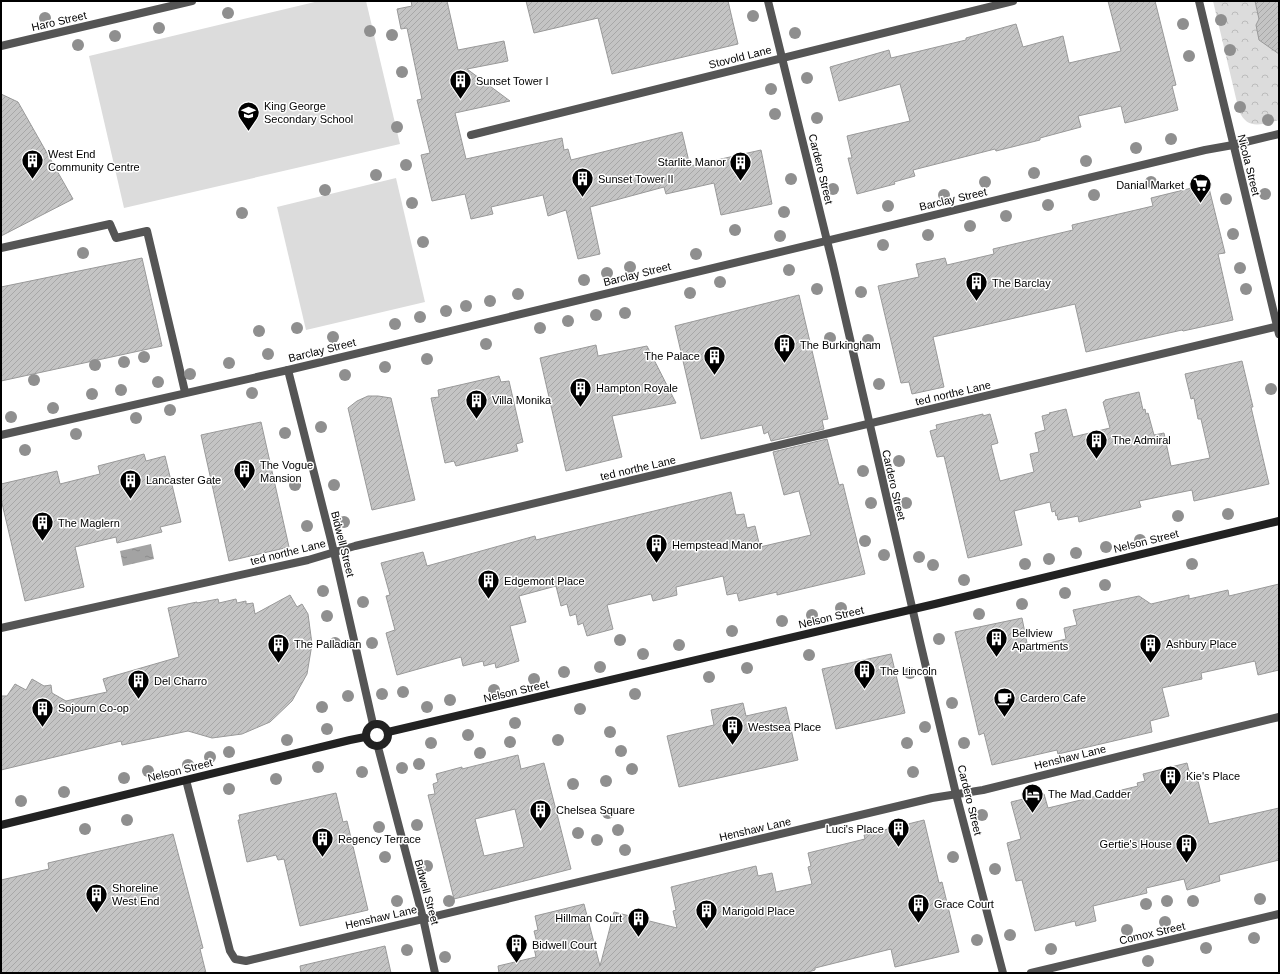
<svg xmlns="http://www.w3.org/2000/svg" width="1280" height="974" viewBox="0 0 1280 974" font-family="Helvetica,sans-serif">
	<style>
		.forest { fill: url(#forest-crowns) }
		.garden { fill: #dcdcdc }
		.water { fill: url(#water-ripples) }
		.building { fill: url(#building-hatch); stroke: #999; fill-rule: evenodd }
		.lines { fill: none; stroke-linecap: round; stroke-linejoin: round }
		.lane { stroke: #555; stroke-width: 8 }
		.street { stroke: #555; stroke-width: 8 }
		.secondary { stroke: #222; stroke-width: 8 }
		.tree { fill: #8f8f8f }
		.labels { text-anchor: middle; stroke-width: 3; stroke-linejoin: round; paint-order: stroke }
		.street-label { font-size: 11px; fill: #000; stroke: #fff }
		.poi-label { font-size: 11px; fill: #000; stroke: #fff; text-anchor: start }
	</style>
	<defs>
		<pattern id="forest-crowns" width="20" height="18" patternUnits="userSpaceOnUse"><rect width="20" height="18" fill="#dcdcdc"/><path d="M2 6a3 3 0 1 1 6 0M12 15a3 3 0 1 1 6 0" fill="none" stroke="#bbb"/></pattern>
		<pattern id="water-ripples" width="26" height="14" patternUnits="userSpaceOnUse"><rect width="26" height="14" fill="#a3a3a3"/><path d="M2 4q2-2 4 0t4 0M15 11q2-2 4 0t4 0" fill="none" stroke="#8b8b8b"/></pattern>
		<pattern id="building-hatch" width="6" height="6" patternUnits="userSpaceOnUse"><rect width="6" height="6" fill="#c4c4c4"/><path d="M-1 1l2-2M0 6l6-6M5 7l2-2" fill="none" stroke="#a7a7a7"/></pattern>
	</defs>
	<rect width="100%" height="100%" fill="#fff"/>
	<path class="forest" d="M1213,1H1279V120C1262,124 1248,131 1239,111Z"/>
	<g class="garden">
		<polygon points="319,1 366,1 400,144 124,208 89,56"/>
		<polygon points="396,178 425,302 306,330 277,207"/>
	</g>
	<polygon class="water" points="151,544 154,559 123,566 120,551"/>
	<g class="building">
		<polygon points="411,1 447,1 458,50 504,41 508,61 467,69 510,101 455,113 466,159 562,138 564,150 568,149 571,160 682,132 690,166 761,150 772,204 721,215 714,183 666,194 664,187 590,207 600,254 578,259 566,210 548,216 543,195 491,207 493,214 471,219 465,194 432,201 421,155 430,153 417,100 422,99 407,28 401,29 397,9 412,6"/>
		<polygon points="526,1 728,1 738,44 612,74 598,18 534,33"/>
		<polygon points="1108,1 1155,1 1176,85 1172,86 1178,110 1125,123 1121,106 1078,116 1081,127 1040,138 1040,140 996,151 995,149 913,170 915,176 894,182 895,184 857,194 848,158 852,158 847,136 910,121 900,84 839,101 830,67 889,50 891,58 966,40 966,38 1016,24 1023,47 1063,36 1069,63 1121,51"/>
		<polygon points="1255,1 1279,1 1279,54 1259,40 1256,25 1259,19"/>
		<polygon points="1,94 18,102 73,199 1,236"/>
		<polygon points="1208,184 1225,253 1218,254 1233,320 1183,331 1182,330 1086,352 1075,304 933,337 944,387 912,394 909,382 901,383 878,286 919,277 916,264 945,258 947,265 994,254 993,249 1073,230 1072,225 1153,206 1151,198"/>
		<polygon points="142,258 162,346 1,381 1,287"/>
		<polygon points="799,295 828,419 822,420 824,429 771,441 768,432 764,434 762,425 701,439 675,326"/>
		<polygon points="596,345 598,356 647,346 676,403 612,416 622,457 566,471 540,358"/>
		<polygon points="1242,361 1253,407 1251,407 1269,484 1194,501 1192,490 1139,501 1141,507 1098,517 1079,522 1078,516 1058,520 1057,515 1056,516 1055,511 1052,512 1050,502 1014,511 1022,545 968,558 944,456 937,457 930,431 937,429 936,425 983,414 983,416 990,414 998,443 991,445 1000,481 1034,472 1030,454 1039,452 1035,433 1045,430 1042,416 1050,414 1049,413 1066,409 1073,437 1110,428 1103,402 1105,401 1105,400 1139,392 1143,410 1145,409 1146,414 1148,413 1154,435 1164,433 1171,466 1210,458 1201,419 1198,419 1194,398 1191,399 1185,374"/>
		<polygon points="499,376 501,382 509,381 523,442 516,444 518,451 456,466 454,461 445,463 431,398 439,397 438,390"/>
		<polygon points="368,396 378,396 391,398 415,500 372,510 348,408 357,401"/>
		<polygon points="261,422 289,547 229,561 201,435"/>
		<polygon points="827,439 839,485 843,484 865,574 777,595 777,592 739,601 737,593 727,595 723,576 676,587 677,595 653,601 651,594 607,605 613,629 587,636 583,623 578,625 576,614 570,616 567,604 561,606 556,586 519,596 526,622 510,626 519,661 496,668 495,663 484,666 483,661 463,666 461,657 397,675 386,633 395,630 386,596 390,595 381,563 423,552 427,566 535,536 536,540 731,492 736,515 744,514 747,528 755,526 760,547 811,535 799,491 784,495 773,452"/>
		<polygon points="144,454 146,461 165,456 181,522 160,527 162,532 117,543 116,537 75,547 84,587 25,601 1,499 1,484 57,471 60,484 100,474 98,466"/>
		<polygon points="1279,584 1279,670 1258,675 1255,661 1201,673 1202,679 1162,688 1169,716 1150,721 1152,732 1058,754 1057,750 992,765 984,733 979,735 955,632 1022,618 1028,648 1066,639 1064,628 1077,625 1073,610 1139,596 1151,604 1189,595 1189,599 1228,590 1229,596"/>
		<polygon points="290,595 297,607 302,604 308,614 312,644 307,674 292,701 270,722 242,734 212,738 188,731 122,745 121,741 1,770 1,696 7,696 15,684 26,690 32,679 44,686 51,685 52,693 66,701 107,692 103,679 179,657 168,608 197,602 197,603 218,599 219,603 236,599 237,603 246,601 246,604 253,603 255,614"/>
		<polygon points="891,654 905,713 836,729 822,669"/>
		<polygon points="743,703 746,716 786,707 798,760 679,787 667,736 714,725 711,710"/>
		<path d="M518,755L521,769L544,763L571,869L454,899L428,795L435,794L433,784L438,782L436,774L462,767V769ZM515,809L524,847L484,856L475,819Z"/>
		<polygon points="1187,763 1191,779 1197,777 1209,824 1279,808 1279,860 1219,875 1220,881 1187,890 1184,879 1146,888 1147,893 1093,906 1096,921 1076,926 1075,921 1035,931 1022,880 1016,881 1007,843 1021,839 1011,802 1044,794 1048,808 1138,786 1137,783 1145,781 1143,774"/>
		<polygon points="336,793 343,822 347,821 368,910 300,926 284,859 278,860 276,855 247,862 238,820 240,820 239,815"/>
		<polygon points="924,820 939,883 942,882 959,952 895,967 891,949 815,968 815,970 805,973 499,973 498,966 536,957 534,948 538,947 534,931 538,930 535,916 584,904 600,966 614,912 677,928 673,911 676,910 671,887 756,866 758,876 772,873 776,892 812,884 808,867 811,866 808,853 865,839 864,835"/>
		<polygon points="173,834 203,948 200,949 206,973 1,973 1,880 49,869 48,863"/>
		<polygon points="385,946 391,973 301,973 300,966"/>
	</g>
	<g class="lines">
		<g class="lane">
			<polyline points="471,135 1013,1"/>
			<polyline points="1,248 110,224 116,238 147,231 176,353 185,392"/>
			<polyline points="1,628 308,560 355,546 1279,326"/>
			<polyline points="186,780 230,951 235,959 246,961 932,798 983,790 1279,717"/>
		</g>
		<g class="street">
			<polyline points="768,1 833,265 921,646 956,794 1003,973"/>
			<polyline points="1199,1 1279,334"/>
			<polyline points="1,46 192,1"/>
			<polyline points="288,370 334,552 373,724"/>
			<polyline points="1,435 288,370 1205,150 1233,145 1279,134"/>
			<polyline points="378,747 423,918 435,973"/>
			<polyline points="1031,973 1279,914"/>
		</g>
		<g class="secondary">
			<circle cx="377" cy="735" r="11"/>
			<polyline points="388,732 935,604 1279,521"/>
			<polyline points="1,825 350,740 365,737"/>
		</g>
	</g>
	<g class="tree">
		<circle cx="228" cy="13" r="6"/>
		<circle cx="753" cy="16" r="6"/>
		<circle cx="45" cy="18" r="6"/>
		<circle cx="1221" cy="20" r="6"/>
		<circle cx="1183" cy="24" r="6"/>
		<circle cx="159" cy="28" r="6"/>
		<circle cx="370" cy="31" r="6"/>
		<circle cx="795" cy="33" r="6"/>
		<circle cx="392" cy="35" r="6"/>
		<circle cx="115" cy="36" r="6"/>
		<circle cx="78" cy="45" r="6"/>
		<circle cx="1230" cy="50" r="6"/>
		<circle cx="1189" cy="56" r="6"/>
		<circle cx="402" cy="72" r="6"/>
		<circle cx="807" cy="78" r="6"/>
		<circle cx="771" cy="89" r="6"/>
		<circle cx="1240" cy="107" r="6"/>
		<circle cx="775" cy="114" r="6"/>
		<circle cx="817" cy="118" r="6"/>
		<circle cx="1268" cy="120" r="6"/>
		<circle cx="397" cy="127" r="6"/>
		<circle cx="1171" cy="139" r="6"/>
		<circle cx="1136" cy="148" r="6"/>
		<circle cx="1086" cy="161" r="6"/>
		<circle cx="406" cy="165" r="6"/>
		<circle cx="1034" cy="173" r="6"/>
		<circle cx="376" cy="175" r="6"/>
		<circle cx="791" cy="179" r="6"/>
		<circle cx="985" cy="182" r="6"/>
		<circle cx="1151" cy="182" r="6"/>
		<circle cx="833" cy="189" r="6"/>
		<circle cx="325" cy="190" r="6"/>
		<circle cx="1265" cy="194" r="6"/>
		<circle cx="944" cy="195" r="6"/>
		<circle cx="1094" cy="195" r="6"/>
		<circle cx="1226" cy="199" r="6"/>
		<circle cx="412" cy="203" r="6"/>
		<circle cx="1048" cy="205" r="6"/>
		<circle cx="888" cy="206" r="6"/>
		<circle cx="784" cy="212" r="6"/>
		<circle cx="242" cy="213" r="6"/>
		<circle cx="1006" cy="216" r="6"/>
		<circle cx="970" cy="226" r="6"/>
		<circle cx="735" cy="230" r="6"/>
		<circle cx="1233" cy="234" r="6"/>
		<circle cx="928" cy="235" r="6"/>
		<circle cx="780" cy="236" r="6"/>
		<circle cx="423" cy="242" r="6"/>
		<circle cx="883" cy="245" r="6"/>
		<circle cx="83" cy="253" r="6"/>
		<circle cx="696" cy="254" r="6"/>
		<circle cx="630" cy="267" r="6"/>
		<circle cx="1240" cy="268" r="6"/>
		<circle cx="789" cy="270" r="6"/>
		<circle cx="607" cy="273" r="6"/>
		<circle cx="584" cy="280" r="6"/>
		<circle cx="720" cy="282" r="6"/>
		<circle cx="817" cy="289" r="6"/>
		<circle cx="1246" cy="289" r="6"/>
		<circle cx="861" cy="292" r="6"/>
		<circle cx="690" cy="293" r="6"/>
		<circle cx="518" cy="294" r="6"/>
		<circle cx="490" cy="301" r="6"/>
		<circle cx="466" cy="306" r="6"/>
		<circle cx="446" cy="311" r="6"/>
		<circle cx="625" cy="313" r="6"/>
		<circle cx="596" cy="315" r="6"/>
		<circle cx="420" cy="317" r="6"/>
		<circle cx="568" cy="321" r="6"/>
		<circle cx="395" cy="324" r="6"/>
		<circle cx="297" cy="328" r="6"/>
		<circle cx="540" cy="328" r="6"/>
		<circle cx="259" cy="331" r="6"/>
		<circle cx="333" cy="337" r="6"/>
		<circle cx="830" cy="338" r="6"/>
		<circle cx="868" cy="340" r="6"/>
		<circle cx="486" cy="344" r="6"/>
		<circle cx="268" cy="354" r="6"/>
		<circle cx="144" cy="357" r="6"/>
		<circle cx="427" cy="359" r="6"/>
		<circle cx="124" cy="362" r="6"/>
		<circle cx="229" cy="363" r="6"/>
		<circle cx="95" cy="365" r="6"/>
		<circle cx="385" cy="367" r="6"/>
		<circle cx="190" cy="374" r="6"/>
		<circle cx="345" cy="375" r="6"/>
		<circle cx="34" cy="380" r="6"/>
		<circle cx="158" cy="382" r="6"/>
		<circle cx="879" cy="384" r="6"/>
		<circle cx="1271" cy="389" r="6"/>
		<circle cx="121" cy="390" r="6"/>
		<circle cx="252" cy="393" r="6"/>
		<circle cx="92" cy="394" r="6"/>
		<circle cx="53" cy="408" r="6"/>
		<circle cx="170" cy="410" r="6"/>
		<circle cx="11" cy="417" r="6"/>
		<circle cx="136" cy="418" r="6"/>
		<circle cx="321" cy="427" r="6"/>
		<circle cx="285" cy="433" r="6"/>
		<circle cx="76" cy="434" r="6"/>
		<circle cx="25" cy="450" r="6"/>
		<circle cx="899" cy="461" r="6"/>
		<circle cx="863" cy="471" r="6"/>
		<circle cx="295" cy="485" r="6"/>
		<circle cx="334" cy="485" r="6"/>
		<circle cx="871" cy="503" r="6"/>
		<circle cx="906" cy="503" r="6"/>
		<circle cx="1228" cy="514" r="6"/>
		<circle cx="1178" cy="516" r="6"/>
		<circle cx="344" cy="522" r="6"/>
		<circle cx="307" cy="526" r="6"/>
		<circle cx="1140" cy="540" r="6"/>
		<circle cx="865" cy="541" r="6"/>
		<circle cx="1106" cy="547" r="6"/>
		<circle cx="1076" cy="553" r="6"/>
		<circle cx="884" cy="555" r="6"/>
		<circle cx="919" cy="557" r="6"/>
		<circle cx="1049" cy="559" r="6"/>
		<circle cx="1025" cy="564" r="6"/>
		<circle cx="1192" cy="564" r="6"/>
		<circle cx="933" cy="565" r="6"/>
		<circle cx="964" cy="580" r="6"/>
		<circle cx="1105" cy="585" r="6"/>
		<circle cx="323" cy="591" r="6"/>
		<circle cx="1065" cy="593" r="6"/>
		<circle cx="363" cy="602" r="6"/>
		<circle cx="1022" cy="604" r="6"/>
		<circle cx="841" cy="608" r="6"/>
		<circle cx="979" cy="614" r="6"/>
		<circle cx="812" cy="615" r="6"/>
		<circle cx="327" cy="616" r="6"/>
		<circle cx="782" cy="621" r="6"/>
		<circle cx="732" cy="631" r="6"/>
		<circle cx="939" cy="639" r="6"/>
		<circle cx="620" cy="640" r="6"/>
		<circle cx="335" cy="643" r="6"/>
		<circle cx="372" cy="643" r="6"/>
		<circle cx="679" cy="645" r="6"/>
		<circle cx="643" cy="654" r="6"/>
		<circle cx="809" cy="655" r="6"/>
		<circle cx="600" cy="667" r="6"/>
		<circle cx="747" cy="668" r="6"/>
		<circle cx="564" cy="672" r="6"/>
		<circle cx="910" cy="673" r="6"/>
		<circle cx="709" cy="677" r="6"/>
		<circle cx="534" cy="679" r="6"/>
		<circle cx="494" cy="690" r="6"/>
		<circle cx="403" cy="692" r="6"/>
		<circle cx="382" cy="694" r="6"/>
		<circle cx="635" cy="694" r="6"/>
		<circle cx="348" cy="696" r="6"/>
		<circle cx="450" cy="700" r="6"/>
		<circle cx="952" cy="703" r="6"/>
		<circle cx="322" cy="707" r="6"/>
		<circle cx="427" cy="707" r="6"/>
		<circle cx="580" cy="709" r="6"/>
		<circle cx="515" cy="723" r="6"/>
		<circle cx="925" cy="727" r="6"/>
		<circle cx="327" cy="729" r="6"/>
		<circle cx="610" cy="732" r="6"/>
		<circle cx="468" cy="735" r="6"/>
		<circle cx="287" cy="740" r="6"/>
		<circle cx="558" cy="740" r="6"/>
		<circle cx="510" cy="742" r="6"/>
		<circle cx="431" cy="743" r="6"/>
		<circle cx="907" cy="743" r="6"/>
		<circle cx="964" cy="743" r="6"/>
		<circle cx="621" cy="751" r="6"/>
		<circle cx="229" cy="752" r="6"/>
		<circle cx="480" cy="753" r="6"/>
		<circle cx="210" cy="757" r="6"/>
		<circle cx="419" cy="764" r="6"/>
		<circle cx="188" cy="765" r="6"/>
		<circle cx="318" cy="767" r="6"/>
		<circle cx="402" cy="768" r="6"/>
		<circle cx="632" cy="769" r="6"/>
		<circle cx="148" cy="771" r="6"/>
		<circle cx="362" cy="772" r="6"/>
		<circle cx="913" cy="772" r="6"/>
		<circle cx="124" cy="778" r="6"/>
		<circle cx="276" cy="779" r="6"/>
		<circle cx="606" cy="781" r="6"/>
		<circle cx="573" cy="784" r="6"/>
		<circle cx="229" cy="789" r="6"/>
		<circle cx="64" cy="792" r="6"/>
		<circle cx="21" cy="801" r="6"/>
		<circle cx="608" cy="813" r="6"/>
		<circle cx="982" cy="815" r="6"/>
		<circle cx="127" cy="820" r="6"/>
		<circle cx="417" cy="825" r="6"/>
		<circle cx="379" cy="827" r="6"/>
		<circle cx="85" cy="829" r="6"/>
		<circle cx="618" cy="830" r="6"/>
		<circle cx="578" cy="833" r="6"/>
		<circle cx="597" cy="840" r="6"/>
		<circle cx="625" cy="850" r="6"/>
		<circle cx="385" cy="857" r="6"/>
		<circle cx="953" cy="857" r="6"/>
		<circle cx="427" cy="866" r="6"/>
		<circle cx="995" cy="869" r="6"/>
		<circle cx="1260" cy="899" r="6"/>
		<circle cx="397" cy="901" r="6"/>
		<circle cx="449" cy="901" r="6"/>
		<circle cx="1167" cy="901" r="6"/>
		<circle cx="1193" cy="901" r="6"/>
		<circle cx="1146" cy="904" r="6"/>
		<circle cx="1165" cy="922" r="6"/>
		<circle cx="1127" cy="930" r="6"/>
		<circle cx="1010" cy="935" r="6"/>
		<circle cx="1254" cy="938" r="6"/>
		<circle cx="977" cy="940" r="6"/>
		<circle cx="1206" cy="948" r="6"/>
		<circle cx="1051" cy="949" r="6"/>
		<circle cx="407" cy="950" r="6"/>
		<circle cx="445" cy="957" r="6"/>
		<circle cx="1148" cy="961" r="6"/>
	</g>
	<defs>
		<symbol id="building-pin" viewBox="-11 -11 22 30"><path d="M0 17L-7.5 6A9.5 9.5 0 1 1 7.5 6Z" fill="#000" stroke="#fff"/><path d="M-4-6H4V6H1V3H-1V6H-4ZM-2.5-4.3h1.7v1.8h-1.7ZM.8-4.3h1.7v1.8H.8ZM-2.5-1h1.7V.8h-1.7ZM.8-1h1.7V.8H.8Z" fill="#fff"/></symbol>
		<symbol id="school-pin" viewBox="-11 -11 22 30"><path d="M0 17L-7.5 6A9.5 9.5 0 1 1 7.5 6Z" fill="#000" stroke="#fff"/><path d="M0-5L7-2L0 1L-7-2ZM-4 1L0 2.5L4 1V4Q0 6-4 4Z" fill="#fff"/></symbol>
		<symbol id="supermarket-pin" viewBox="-11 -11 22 30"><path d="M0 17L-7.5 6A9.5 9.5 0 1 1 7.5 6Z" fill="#000" stroke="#fff"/><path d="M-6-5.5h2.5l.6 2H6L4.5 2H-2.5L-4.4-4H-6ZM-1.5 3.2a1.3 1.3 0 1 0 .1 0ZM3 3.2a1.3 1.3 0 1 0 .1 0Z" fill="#fff"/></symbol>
		<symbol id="cafe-pin" viewBox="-11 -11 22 30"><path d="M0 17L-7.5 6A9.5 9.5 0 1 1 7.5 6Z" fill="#000" stroke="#fff"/><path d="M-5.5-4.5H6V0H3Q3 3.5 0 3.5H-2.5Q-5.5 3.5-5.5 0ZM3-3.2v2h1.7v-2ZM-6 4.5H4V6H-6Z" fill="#fff"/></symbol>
		<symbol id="hotel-pin" viewBox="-11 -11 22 30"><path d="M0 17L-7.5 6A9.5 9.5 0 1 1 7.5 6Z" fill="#000" stroke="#fff"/><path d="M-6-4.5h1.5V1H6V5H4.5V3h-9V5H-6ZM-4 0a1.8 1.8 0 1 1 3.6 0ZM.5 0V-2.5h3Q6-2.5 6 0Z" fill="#fff"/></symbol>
	</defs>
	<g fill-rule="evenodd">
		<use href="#building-pin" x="448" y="68" width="25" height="34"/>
		<use href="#school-pin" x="236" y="100" width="25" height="34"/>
		<use href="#building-pin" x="20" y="148" width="25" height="34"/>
		<use href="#building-pin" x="728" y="150" width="25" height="34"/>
		<use href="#building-pin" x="570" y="166" width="25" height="34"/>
		<use href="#supermarket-pin" x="1188" y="172" width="25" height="34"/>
		<use href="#building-pin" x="964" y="270" width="25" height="34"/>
		<use href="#building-pin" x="772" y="332" width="25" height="34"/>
		<use href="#building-pin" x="702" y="344" width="25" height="34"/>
		<use href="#building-pin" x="568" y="376" width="25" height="34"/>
		<use href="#building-pin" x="464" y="388" width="25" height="34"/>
		<use href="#building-pin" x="1084" y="428" width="25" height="34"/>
		<use href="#building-pin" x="232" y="458" width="25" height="34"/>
		<use href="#building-pin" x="118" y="468" width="25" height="34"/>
		<use href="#building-pin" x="30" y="510" width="25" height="34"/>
		<use href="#building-pin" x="644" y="532" width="25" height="34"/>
		<use href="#building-pin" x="476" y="568" width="25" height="34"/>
		<use href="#building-pin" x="984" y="626" width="25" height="34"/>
		<use href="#building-pin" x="266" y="632" width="25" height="34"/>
		<use href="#building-pin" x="1138" y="632" width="25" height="34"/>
		<use href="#building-pin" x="852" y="658" width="25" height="34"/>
		<use href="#building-pin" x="126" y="668" width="25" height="34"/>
		<use href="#cafe-pin" x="992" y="686" width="25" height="34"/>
		<use href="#building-pin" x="30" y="696" width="25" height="34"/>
		<use href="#building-pin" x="720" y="714" width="25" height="34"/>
		<use href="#building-pin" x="1158" y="764" width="25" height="34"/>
		<use href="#hotel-pin" x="1020" y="782" width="25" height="34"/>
		<use href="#building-pin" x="528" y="798" width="25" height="34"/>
		<use href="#building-pin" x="886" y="816" width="25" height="34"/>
		<use href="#building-pin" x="310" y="826" width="25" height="34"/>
		<use href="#building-pin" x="1174" y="832" width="25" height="34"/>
		<use href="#building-pin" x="84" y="882" width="25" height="34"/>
		<use href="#building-pin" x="906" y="892" width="25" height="34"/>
		<use href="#building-pin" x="694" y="898" width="25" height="34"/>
		<use href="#building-pin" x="626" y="906" width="25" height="34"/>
		<use href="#building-pin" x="504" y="932" width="25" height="34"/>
	</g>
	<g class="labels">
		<g class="street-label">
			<text transform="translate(59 21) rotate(-13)" y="4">Haro Street</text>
			<text transform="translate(740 57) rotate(-14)" y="4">Stovold Lane</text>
			<text transform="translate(1249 165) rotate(76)" y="4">Nicola Street</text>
			<text transform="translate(821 169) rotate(76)" y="4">Cardero Street</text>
			<text transform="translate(953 199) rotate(-13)" y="4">Barclay Street</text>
			<text transform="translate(637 274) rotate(-14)" y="4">Barclay Street</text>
			<text transform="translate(322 350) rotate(-14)" y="4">Barclay Street</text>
			<text transform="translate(953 393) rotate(-13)" y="4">ted northe Lane</text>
			<text transform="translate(638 468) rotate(-13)" y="4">ted northe Lane</text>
			<text transform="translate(894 485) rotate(77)" y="4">Cardero Street</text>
			<text transform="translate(1146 541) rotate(-14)" y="4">Nelson Street</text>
			<text transform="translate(343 544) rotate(76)" y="4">Bidwell Street</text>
			<text transform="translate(288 552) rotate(-14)" y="4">ted northe Lane</text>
			<text transform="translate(831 617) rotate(-13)" y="4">Nelson Street</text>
			<text transform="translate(516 691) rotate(-13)" y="4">Nelson Street</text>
			<text transform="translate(1070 757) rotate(-14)" y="4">Henshaw Lane</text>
			<text transform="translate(180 770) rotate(-14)" y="4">Nelson Street</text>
			<text transform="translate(970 800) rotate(76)" y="4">Cardero Street</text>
			<text transform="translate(755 829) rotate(-13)" y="4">Henshaw Lane</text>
			<text transform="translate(427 892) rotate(75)" y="4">Bidwell Street</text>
			<text transform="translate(381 917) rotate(-13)" y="4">Henshaw Lane</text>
			<text transform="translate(1152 933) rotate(-13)" y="4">Comox Street</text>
		</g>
		<g class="poi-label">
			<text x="476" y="85">Sunset Tower I</text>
			<text x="264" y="110">King George<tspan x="264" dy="13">Secondary School</tspan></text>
			<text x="48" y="158">West End<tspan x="48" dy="13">Community Centre</tspan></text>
			<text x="726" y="166" text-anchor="end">Starlite Manor</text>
			<text x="598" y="183">Sunset Tower II</text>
			<text x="1184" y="189" text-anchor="end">Danial Market</text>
			<text x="992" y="287">The Barclay</text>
			<text x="800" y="349">The Burkingham</text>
			<text x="700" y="360" text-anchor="end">The Palace</text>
			<text x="596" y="392">Hampton Royale</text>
			<text x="492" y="404">Villa Monika</text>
			<text x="1112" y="444">The Admiral</text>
			<text x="260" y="469">The Vogue<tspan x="260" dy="13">Mansion</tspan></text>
			<text x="146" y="484">Lancaster Gate</text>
			<text x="58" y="527">The Maglern</text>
			<text x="672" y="549">Hempstead Manor</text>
			<text x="504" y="585">Edgemont Place</text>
			<text x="1012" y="637">Bellview<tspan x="1012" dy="13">Apartments</tspan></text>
			<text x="294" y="648">The Palladian</text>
			<text x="1166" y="648">Ashbury Place</text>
			<text x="880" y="675">The Lincoln</text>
			<text x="154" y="685">Del Charro</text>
			<text x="1020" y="702">Cardero Cafe</text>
			<text x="58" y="712">Sojourn Co-op</text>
			<text x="748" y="731">Westsea Place</text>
			<text x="1186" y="780">Kie's Place</text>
			<text x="1048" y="798">The Mad Cadder</text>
			<text x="556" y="814">Chelsea Square</text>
			<text x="884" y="833" text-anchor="end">Luci's Place</text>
			<text x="338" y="843">Regency Terrace</text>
			<text x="1172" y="848" text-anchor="end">Gertie's House</text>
			<text x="112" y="892">Shoreline<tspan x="112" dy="13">West End</tspan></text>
			<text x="934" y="908">Grace Court</text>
			<text x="722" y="915">Marigold Place</text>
			<text x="622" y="922" text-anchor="end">Hillman Court</text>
			<text x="532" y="949">Bidwell Court</text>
		</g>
	</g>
	<rect width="1280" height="974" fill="none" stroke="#000000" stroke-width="4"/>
</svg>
